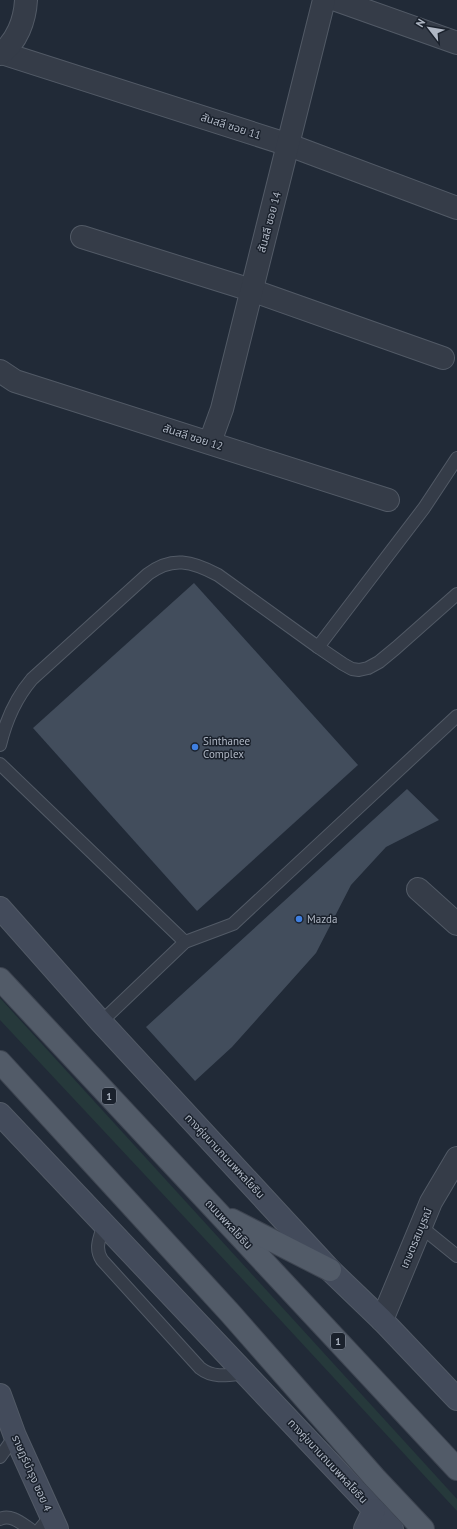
<svg xmlns="http://www.w3.org/2000/svg" width="457" height="1529" viewBox="0 0 457 1529" font-family="'PT Sans','Noto Sans Thai',sans-serif">
	<style>
		.green { fill: #26393b }
		.building { fill: #424d5c }
		.lines { fill: none; stroke-linecap: round; stroke-linejoin: round }
		.lane-casing { stroke: #525a66; stroke-width: 14 }
		.street-casing { stroke: #525a66; stroke-width: 24 }
		.secondary-casing { stroke: #525a66; stroke-width: 24 }
		.primary-casing { stroke: #3e4551; stroke-width: 24 }
		.lane { stroke: #353c48; stroke-width: 12 }
		.street { stroke: #353c48; stroke-width: 22 }
		.secondary { stroke: #434b5b; stroke-width: 22 }
		.primary { stroke: #525b68; stroke-width: 22 }
		.shop-dot { fill: #3f7fe0; stroke: #1a212c; stroke-width: 1.5 }
		.labels { text-anchor: middle; stroke-width: 3; stroke-linejoin: round; paint-order: stroke }
		.shield { fill: #1a212c; stroke: #828a96; stroke-width: 1 }
		.shield-label { font-size: 10px; font-weight: bold; fill: #afb7c4 }
		.street-label { font-size: 11px; fill: #afb7c4; stroke: #1a212c }
		.poi-label { font-size: 11px; fill: #afb7c4; stroke: #1a212c; text-anchor: start }
	</style>
	<rect width="100%" height="100%" fill="#212a37"/>
	<polygon class="green" points="0,998 457,1499 457,1511 260,1298 0,1020"/>
	<g class="building">
		<polygon points="194,583 358,765 197,911 33,728"/>
		<polygon points="407,789 439,820 386,847 351,885 316,953 232,1047 195,1081 146,1027"/>
	</g>
	<g class="lines">
		<defs>
			<g id="lane">
				<polyline points="318,647 343,664 352,669 359,670 368,668 379,662 396,648 457,594"/>
				<path d="M0,745C6,720 15,699 32,679L148,574C172,556 192,561 218,575L318,647L424,508L457,458"/>
				<polyline points="0,764 185,942"/>
				<polyline points="101,1022 185,942 233,924 457,716"/>
				<path d="M104,1224C100,1237 94,1248 102,1260L200,1368C214,1379 229,1375 245,1373"/>
				<polyline points="420,1226 457,1256"/>
				<polyline points="0,1457 15,1436"/>
				<path d="M0,1519C11,1514 21,1523 30,1529"/>
				<polyline points="40,1529 51,1516"/>
			</g>
			<g id="street">
				<polyline points="336,0 457,43"/>
				<polyline points="2,53 289,145 457,208"/>
				<path d="M0,54C17,42 25,20 26,0"/>
				<polyline points="82,237 251,290 443,358"/>
				<polyline points="0,371 15,381 388,500"/>
				<polyline points="210,442 222,409 324,0"/>
				<polyline points="418,889 457,924"/>
				<polyline points="382,1320 431,1202 457,1158"/>
			</g>
			<g id="secondary">
				<polyline points="0,908 101,1022 330,1270 382,1320 457,1399"/>
				<polyline points="0,1114 392,1529"/>
				<polyline points="0,1395 15,1436 57,1529"/>
				<polyline points="365,1529 374,1510"/>
			</g>
			<g id="primary">
				<polyline points="0,979 457,1469"/>
				<polyline points="0,1062 230,1313 375,1478 423,1529"/>
				<polyline points="232,1220 330,1270"/>
			</g>
		</defs>
		<use href="#lane" class="lane-casing"/>
		<use href="#street" class="street-casing"/>
		<use href="#secondary" class="secondary-casing"/>
		<use href="#primary" class="primary-casing"/>
		<use href="#lane" class="lane"/>
		<use href="#street" class="street"/>
		<use href="#secondary" class="secondary"/>
		<use href="#primary" class="primary"/>
	</g>
	<g class="shop-dot">
		<circle cx="195" cy="747" r="4"/>
		<circle cx="299" cy="919" r="4"/>
	</g>
	<g class="labels">
		<g class="shield">
			<rect x="102" y="1088" width="14" height="16" rx="3"/>
			<rect x="331" y="1333" width="14" height="16" rx="3"/>
		</g>
		<g class="shield-label">
			<text x="109" y="1100">1</text>
			<text x="338" y="1345">1</text>
		</g>
		<g class="street-label">
			<text transform="translate(231 126) rotate(18)" y="4">สันสลี ซอย 11</text>
			<text transform="translate(269 222) rotate(-75)" y="4">สันสลี ซอย 14</text>
			<text transform="translate(193 437) rotate(18)" y="4">สันสลี ซอย 12</text>
			<text transform="translate(225 1156) rotate(47)" y="4">ทางคู่ขนานถนนพหลโยธิน</text>
			<text transform="translate(229 1224) rotate(47)" y="4">ถนนพหลโยธิน</text>
			<text transform="translate(416 1238) rotate(-67)" y="4">เกษตรสมบูรณ์</text>
			<text transform="translate(328 1461) rotate(47)" y="4">ทางคู่ขนานถนนพหลโยธิน</text>
			<text transform="translate(32 1473) rotate(66)" y="4">ราษฎร์บำรุง ซอย 4</text>
		</g>
		<g class="poi-label">
			<text x="203" y="745">Sinthanee<tspan x="203" dy="13">Complex</tspan></text>
			<text x="307" y="923">Mazda</text>
		</g>
	</g>
	<g transform="translate(429 28) rotate(301)" stroke="#1a212c" stroke-width="3" paint-order="stroke">
	<path d="M0-3L7 15L0 10L-7 15Z" fill="#afb7c4"/>
	<text y="-6" font-size="11" font-weight="bold" text-anchor="middle" fill="#afb7c4">N</text>
	</g>
</svg>
